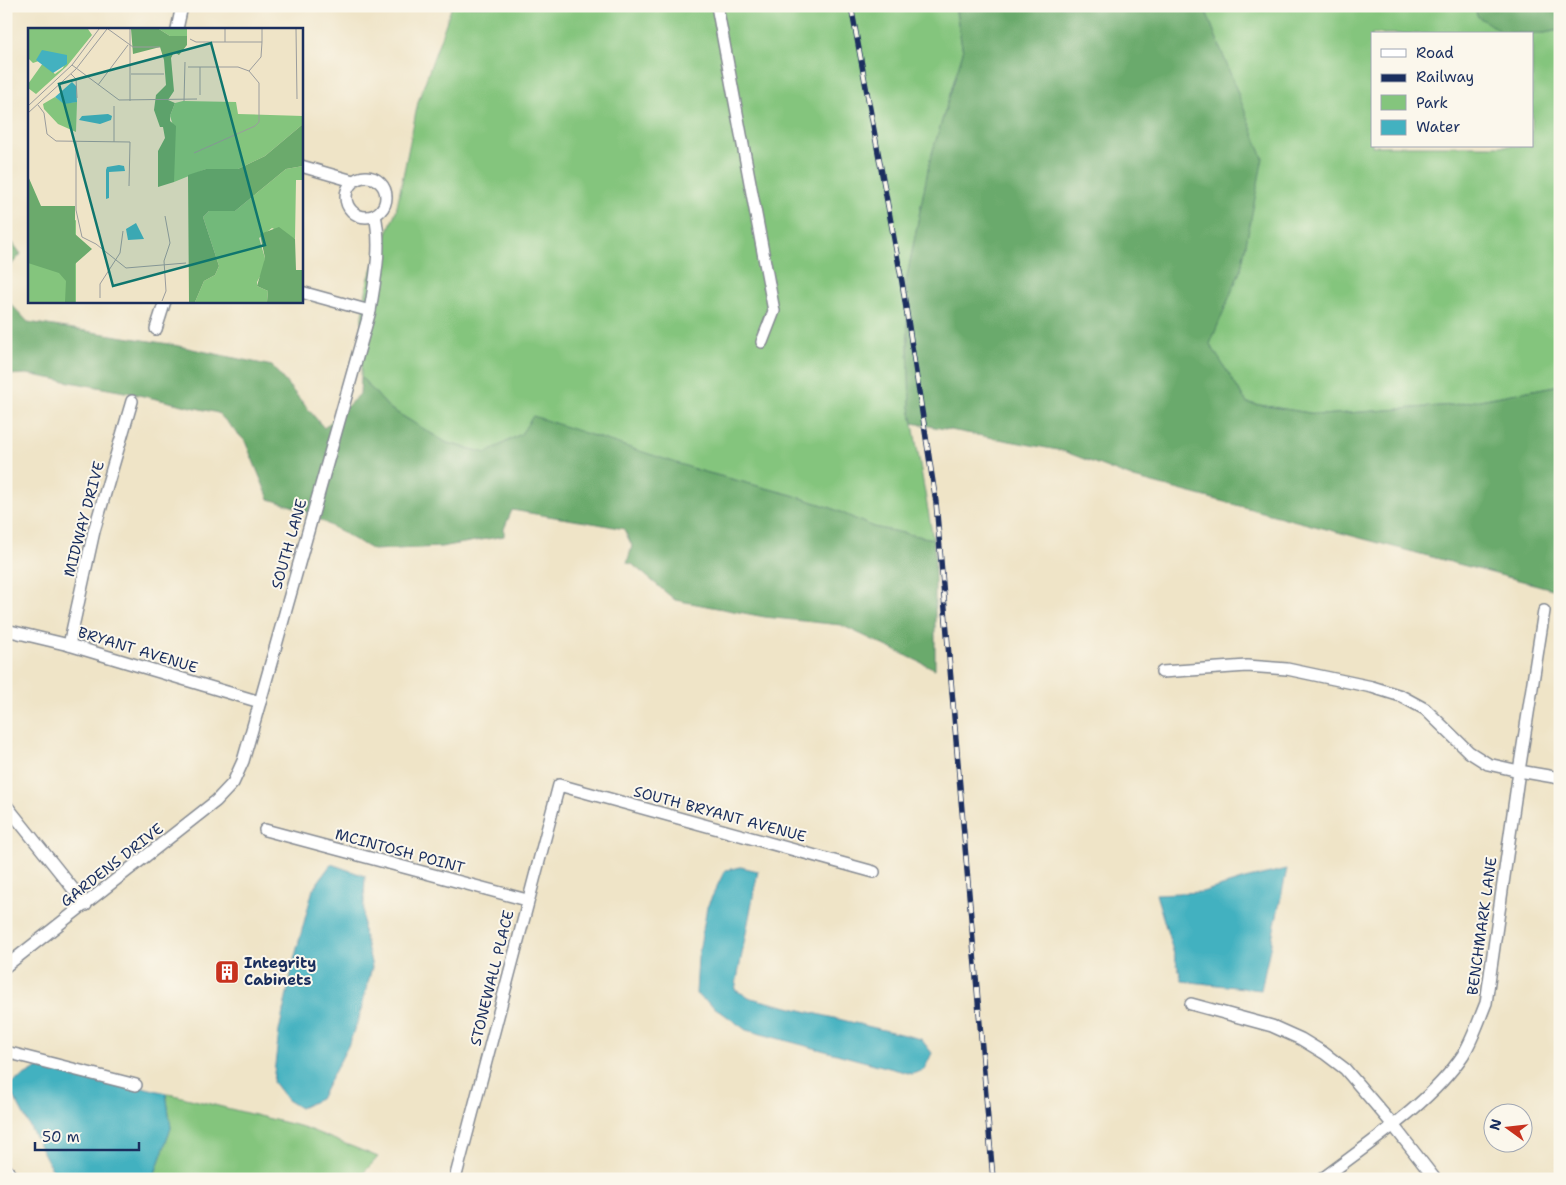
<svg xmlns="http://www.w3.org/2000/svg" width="1566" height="1185" viewBox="0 0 1566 1185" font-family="'Shantell Sans',sans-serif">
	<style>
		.green { fill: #84c57d; stroke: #507a6e; fill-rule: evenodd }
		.forest { fill: #6baa6c; stroke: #436c65 }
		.water { fill: #43b1c0; stroke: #2f708f }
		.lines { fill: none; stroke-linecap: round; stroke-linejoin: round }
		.street-casing { stroke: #858a92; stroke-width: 14 }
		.secondary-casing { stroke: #858a92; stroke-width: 18 }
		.street { stroke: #fff; stroke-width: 11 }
		.secondary { stroke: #fff; stroke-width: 15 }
		.rail-casing { stroke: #1b2f5e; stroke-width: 5.5 }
		.rail { stroke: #fbf7ec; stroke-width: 4; stroke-dasharray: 11; stroke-linecap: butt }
		.labels { text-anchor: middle; stroke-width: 4; stroke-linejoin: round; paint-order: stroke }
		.street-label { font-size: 15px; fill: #1b2f5e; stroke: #fbf7ec }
		.poi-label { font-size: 15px; font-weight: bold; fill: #1b2f5e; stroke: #fbf7ec; text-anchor: start }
		.inset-road { fill: none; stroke: #9a9c9d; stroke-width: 1 }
		.view { fill: #0f766e; fill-opacity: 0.15; stroke: #0f766e; stroke-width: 2.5 }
		.inset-edge { fill: none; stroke: #1b2f5e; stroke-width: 2.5 }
	</style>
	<rect width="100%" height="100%" fill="#fbf7ec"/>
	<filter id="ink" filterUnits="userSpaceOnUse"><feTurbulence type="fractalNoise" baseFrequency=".02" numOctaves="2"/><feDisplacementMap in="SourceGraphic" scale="10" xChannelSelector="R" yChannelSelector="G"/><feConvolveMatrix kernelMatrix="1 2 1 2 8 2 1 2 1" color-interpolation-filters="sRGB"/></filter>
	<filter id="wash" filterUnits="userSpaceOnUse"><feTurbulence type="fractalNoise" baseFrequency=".0096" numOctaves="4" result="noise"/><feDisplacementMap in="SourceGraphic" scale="20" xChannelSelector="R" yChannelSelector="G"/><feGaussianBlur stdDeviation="1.12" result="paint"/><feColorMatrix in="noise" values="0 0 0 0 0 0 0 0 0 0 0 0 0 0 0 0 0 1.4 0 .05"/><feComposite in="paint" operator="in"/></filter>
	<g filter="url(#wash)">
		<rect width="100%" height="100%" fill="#efe4c7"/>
		<g class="green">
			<polygon points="452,6 955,6 963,52 930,160 906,282 910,407 933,539 873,527 829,507 792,495 701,471 521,434 486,453 447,443 389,408 361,377 362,316 368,280 396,211 418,102"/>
			<path d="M1204,6H1475L1477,16L1544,33L1560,30V385L1453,405L1322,415L1247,403L1209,344L1241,269L1262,158ZM1372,34H1532V146H1372Z"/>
			<polygon points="166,1093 303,1127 378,1157 358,1179 153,1179 171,1128"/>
		</g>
		<g class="forest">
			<polygon points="955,6 1204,6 1263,158 1241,269 1210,344 1247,403 1322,415 1453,405 1560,385 1560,591 1134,478 1063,451 913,423 910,407 906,282 930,160 963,52"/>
			<polygon points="1475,6 1560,6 1560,30 1544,33 1503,33 1477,16"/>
			<polygon points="6,234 21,254 6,271"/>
			<path d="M6,299L28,322L169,344L272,366L324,428L360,394L361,377L389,408L447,443L486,453L521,434L533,416L701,471L792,495L829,507L873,527L933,539L935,553V669L841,625L765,617L675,600L632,564L627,563L632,546L624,529C587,521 550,517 512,510L504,529V536L441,547L373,550L301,509L269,499L245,441L218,413L130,393L27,374L6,375Z"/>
		</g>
		<g class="water">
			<polygon points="331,864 365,876 363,928 372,967 359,1018 348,1046 320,1099 300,1108 287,1100 273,1082 279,1031 295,956 313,889"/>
			<polygon points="741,867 758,871 735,990 751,998 921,1039 932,1053 924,1070 912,1074 746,1030 696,994 698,957 707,907 725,870"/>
			<polygon points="1287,869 1261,990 1182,981 1156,894 1202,892 1245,879"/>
			<polygon points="47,1063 166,1093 171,1128 153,1179 57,1179 8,1085"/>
		</g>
	</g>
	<g filter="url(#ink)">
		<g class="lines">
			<defs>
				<g id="street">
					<polyline points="717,6 774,311 762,342"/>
					<polyline points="177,29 182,6"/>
					<polyline points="301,166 353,181"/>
					<circle cx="366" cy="197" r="20"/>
					<polyline points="301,292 370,311"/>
					<polyline points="156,329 165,301"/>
					<polyline points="6,630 69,645 260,702"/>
					<polyline points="69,645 94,531 132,401"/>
					<polyline points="1162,672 1247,666 1287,669 1372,687 1401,696 1425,709 1469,752 1488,764 1519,771 1560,778"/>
					<polyline points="6,805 86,905"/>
					<polyline points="265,830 527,900"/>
					<path d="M6,966L216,801L233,783L243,761L260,702L370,311C375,279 382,248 375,215"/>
					<polyline points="1191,1004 1272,1026 1301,1039 1324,1053 1345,1069 1393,1125 1435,1179"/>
					<polyline points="6,1052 136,1085"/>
					<polyline points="455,1179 559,785 874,872"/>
					<path d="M1322,1179C1368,1144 1431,1103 1463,1055C1473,1039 1479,1020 1486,1003L1519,771L1544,611"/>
				</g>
				<polyline id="secondary" points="6,1172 10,1179"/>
			</defs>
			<use href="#street" class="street-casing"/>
			<use href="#secondary" class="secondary-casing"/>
			<use href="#street" class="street"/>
			<use href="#secondary" class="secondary"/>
			<defs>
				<polyline id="rail" points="851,6 902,282 936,502 993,1179"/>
			</defs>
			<use href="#rail" class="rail-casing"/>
			<use href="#rail" class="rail"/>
		</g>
	</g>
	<defs>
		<symbol id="building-square" viewBox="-11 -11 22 22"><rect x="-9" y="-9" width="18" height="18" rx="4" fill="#c8321e" stroke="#fbf7ec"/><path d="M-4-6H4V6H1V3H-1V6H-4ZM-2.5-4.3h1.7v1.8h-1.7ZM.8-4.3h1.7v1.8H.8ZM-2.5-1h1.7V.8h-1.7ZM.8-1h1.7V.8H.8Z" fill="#fff"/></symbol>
	</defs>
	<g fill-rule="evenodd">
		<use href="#building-square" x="213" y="958" width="28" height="28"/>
	</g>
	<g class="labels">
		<g class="street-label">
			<text transform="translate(84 519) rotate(-75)" y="5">MIDWAY DRIVE</text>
			<text transform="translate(289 544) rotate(-74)" y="5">SOUTH LANE</text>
			<text transform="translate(138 650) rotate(17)" y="5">BRYANT AVENUE</text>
			<text transform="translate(720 814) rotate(15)" y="5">SOUTH BRYANT AVENUE</text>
			<text transform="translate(400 851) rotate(15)" y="5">MCINTOSH POINT</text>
			<text transform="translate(112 865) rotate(-38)" y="5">GARDENS DRIVE</text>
			<text transform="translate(1482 926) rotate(-82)" y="5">BENCHMARK LANE</text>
			<text transform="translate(492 978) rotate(-76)" y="5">STONEWALL PLACE</text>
		</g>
		<g class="poi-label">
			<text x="244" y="968">Integrity<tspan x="244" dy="17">Cabinets</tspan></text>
		</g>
	</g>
	<g transform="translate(28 28)">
		<rect width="275" height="275" fill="#efe4c7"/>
		<path d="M0,1H60L64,7L39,38L8,66L0,60V56L15,35L27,46L35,40L39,28L31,26L5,35L0,30ZM131,1H159V8H142ZM27,69L36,75L49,74L48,104L30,96L16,81L15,76ZM155,73L208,74L210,86L275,88V96L237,128L210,141H178L146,154L145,97L142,88L147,75ZM275,138V152H268L267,211L244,200L231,210L237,230L236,241L229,254V258L240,263L239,274H167L176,253L187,247L191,238L175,189L181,183H207L258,141ZM48,192V274H0V212Z" fill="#84c57d"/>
		<path d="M103,1H131L142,8H159V17L151,27L146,24L143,30L146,63L140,72L147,75L142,88V93L148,98L146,154L130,159V123L137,110L135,99H132L126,82L128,67L138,57L136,32L132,19L105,26ZM275,96V138L258,141L207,183H181L175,189L191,238L187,247L176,253L167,274H161L160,147L178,141H210L237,128ZM0,148L13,178H47V206L64,221L47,236V274H37L38,253L31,245L0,235ZM251,199L267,211L268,242H275V274H239L240,263L229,258L237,230L232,206Z" fill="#6baa6c"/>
		<path d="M14,22L39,27V36L25,45L8,32ZM44,54L48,58L49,74L36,76L27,69ZM80,86L84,88L83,92L72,96L51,92L54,88ZM91,137L96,138L97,143L81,144V170L78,171V142L79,139ZM108,195L116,211L100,212L98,201Z" fill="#43b1c0"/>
		<path class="inset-road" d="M80,1L105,19H132M102,1V73M197,1V14H234V1M268,1L269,71M162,11L168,14H197M44,37L91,72L169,71M160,39H210L221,43M43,46L48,51L49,70M103,46H136M70,57L100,17M172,67V39M156,73L157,34M10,77L16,85L19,106L28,113L102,114L101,158M0,78L44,37L71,1M86,78V114M0,85L48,41L79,1M48,114V182L54,209L68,216L98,240L158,235M166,125L227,98L231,94V55L221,43L233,29L234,14M72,270V256L92,225L95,203M134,273L138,263L136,233L142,215L137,188"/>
		<path class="view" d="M183,15L237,217L85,258L31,56Z"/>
		<rect width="275" height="275" class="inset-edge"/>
	</g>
	<rect width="1566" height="1185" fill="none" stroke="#fbf7ec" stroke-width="25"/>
	<rect x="1371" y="32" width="162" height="115" fill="#fbf7ec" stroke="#a1a7b3"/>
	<rect x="1381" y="49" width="25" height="8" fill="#ffffff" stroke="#a1a7b3"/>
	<text x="1416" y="58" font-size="15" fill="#1b2f5e">Road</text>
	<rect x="1381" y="74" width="25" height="8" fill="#1b2f5e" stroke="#a1a7b3"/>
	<text x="1416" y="82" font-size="15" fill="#1b2f5e">Railway</text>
	<rect x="1381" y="95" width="25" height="15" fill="#84c57d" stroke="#a1a7b3"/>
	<text x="1416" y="108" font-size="15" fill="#1b2f5e">Park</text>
	<rect x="1381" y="120" width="25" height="15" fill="#43b1c0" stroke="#a1a7b3"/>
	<text x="1416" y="132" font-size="15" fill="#1b2f5e">Water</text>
	<g transform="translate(1508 1128) rotate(285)"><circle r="24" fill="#fbf7ec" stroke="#a1a7b3"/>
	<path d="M0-4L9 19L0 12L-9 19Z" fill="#c8321e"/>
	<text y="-8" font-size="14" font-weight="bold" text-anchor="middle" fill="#1b2f5e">N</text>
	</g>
	<path d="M35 1142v8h104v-8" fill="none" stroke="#1b2f5e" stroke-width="2.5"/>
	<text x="42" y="1142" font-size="15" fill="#1b2f5e" stroke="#fbf7ec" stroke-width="4" paint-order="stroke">50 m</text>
</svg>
